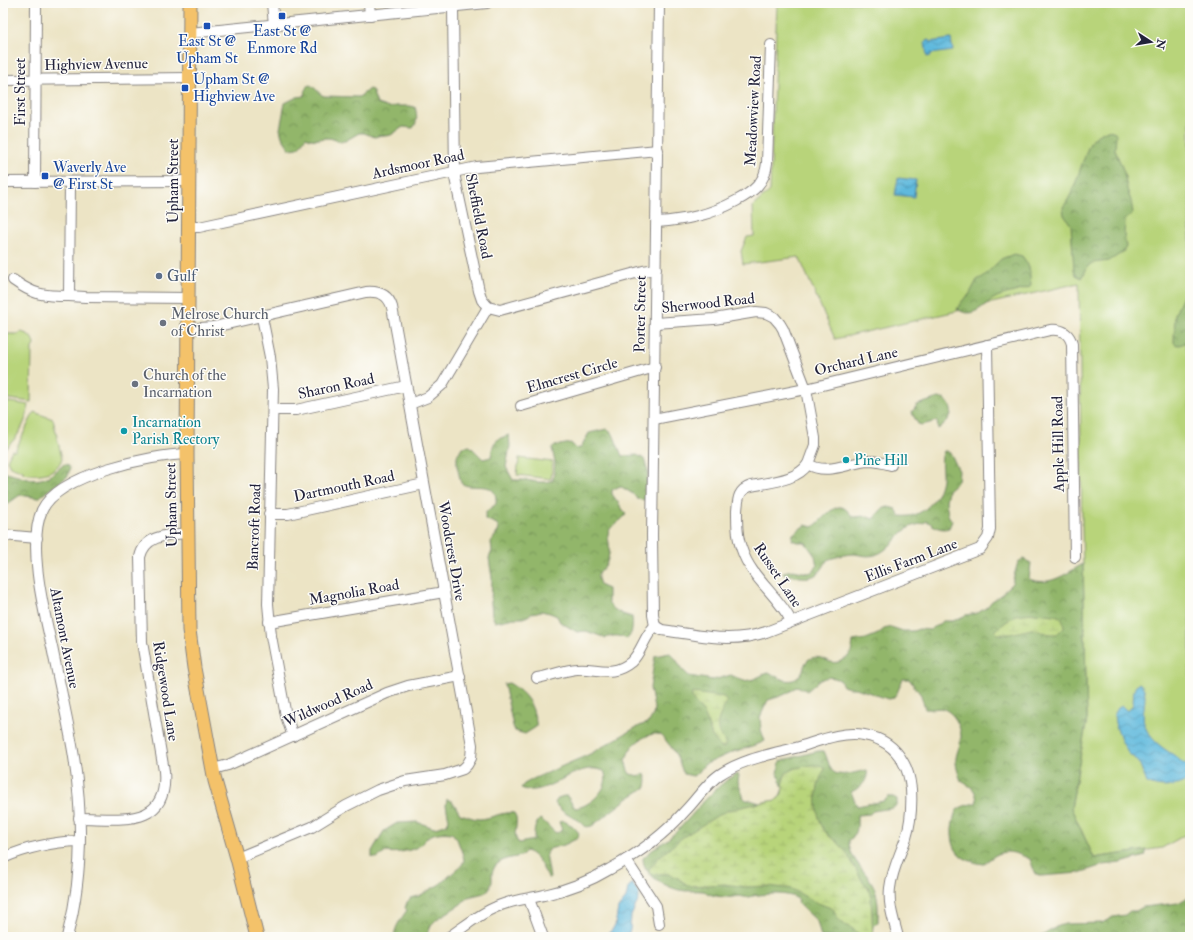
<svg xmlns="http://www.w3.org/2000/svg" width="1193" height="940" viewBox="0 0 1193 940" font-family="'IM FELL Double Pica',serif">
	<style>
		.green { fill: #b8d47a; stroke: #6d7b5a }
		.forest { fill: url(#forest-crowns); stroke: #5a6c52 }
		.wetland { fill: url(#wetland-marsh); stroke: #6d7b5a }
		.water { fill: url(#water-waves); stroke: #406e8c }
		.lines { fill: none; stroke-linecap: round; stroke-linejoin: round }
		.minor-casing { stroke: #878380; stroke-width: 12 }
		.major-casing { stroke: #878380; stroke-width: 15 }
		.minor { stroke: #fff; stroke-width: 10 }
		.major { stroke: #f4c26a; stroke-width: 13 }
		.transit-dot { fill: #1a4fb4; stroke: #fdfcf7; stroke-width: 1.5 }
		.service-dot { fill: #5c6f8a; stroke: #fdfcf7; stroke-width: 1.5 }
		.worship-dot { fill: #6b7280; stroke: #fdfcf7; stroke-width: 1.5 }
		.culture-dot { fill: #0f9aa8; stroke: #fdfcf7; stroke-width: 1.5 }
		.labels { text-anchor: middle; stroke-width: 3; stroke-linejoin: round; paint-order: stroke }
		.transit-label { font-size: 15px; fill: #164399; stroke: #fdfcf7 }
		.street-label { font-size: 15px; fill: #22223b; stroke: #fdfcf7 }
		.service-label { font-size: 15px; fill: #4e5e75; stroke: #fdfcf7; text-anchor: start }
		.worship-label { font-size: 15px; fill: #5b616d; stroke: #fdfcf7; text-anchor: start }
		.culture-label { font-size: 15px; fill: #0d838f; stroke: #fdfcf7; text-anchor: start }
	</style>
	<defs>
		<pattern id="forest-crowns" width="20" height="18" patternUnits="userSpaceOnUse"><rect width="20" height="18" fill="#92b66a"/><path d="M2 6a3 3 0 1 1 6 0M12 15a3 3 0 1 1 6 0" fill="none" stroke="#779458"/></pattern>
		<pattern id="wetland-marsh" width="20" height="14" patternUnits="userSpaceOnUse"><rect width="20" height="14" fill="#b8d47a"/><path d="M1 5h8M5 5V1M11 12h8M15 12V8" fill="none" stroke="#9eb66a"/></pattern>
		<pattern id="water-waves" width="16" height="10" patternUnits="userSpaceOnUse"><rect width="16" height="10" fill="#5fb9dd"/><path d="M0 5q4-4 8 0t8 0" fill="none" stroke="#4e96b4"/></pattern>
	</defs>
	<rect width="100%" height="100%" fill="#fdfcf7"/>
	<filter id="ink" filterUnits="userSpaceOnUse"><feTurbulence type="fractalNoise" baseFrequency=".025" numOctaves="2"/><feDisplacementMap in="SourceGraphic" scale="8" xChannelSelector="R" yChannelSelector="G"/><feConvolveMatrix kernelMatrix="1 2 1 2 8 2 1 2 1" color-interpolation-filters="sRGB"/></filter>
	<filter id="wash" filterUnits="userSpaceOnUse"><feTurbulence type="fractalNoise" baseFrequency=".012" numOctaves="4" result="noise"/><feDisplacementMap in="SourceGraphic" scale="16" xChannelSelector="R" yChannelSelector="G"/><feGaussianBlur stdDeviation="0.9" result="paint"/><feColorMatrix in="noise" values="0 0 0 0 0 0 0 0 0 0 0 0 0 0 0 0 0 1.4 0 .05"/><feComposite in="paint" operator="in"/></filter>
	<g filter="url(#wash)">
		<rect width="100%" height="100%" fill="#ece4c5"/>
		<g class="green">
			<polygon points="777,3 1190,3 1190,321 1183,334 1190,362 1190,832 1162,848 1094,858 1071,808 1087,719 1082,529 1079,283 835,339 799,257 743,264 741,251 747,237 754,236 753,206 770,191"/>
			<path d="M21,332C29,334 33,337 34,345L32,348L31,402L9,399L3,397V334H18Z"/>
			<path d="M3,401L29,405C26,423 18,439 3,450Z"/>
			<path d="M34,412L53,419L62,459C55,475 39,476 23,473V471L10,466L7,460L12,450L15,451Z"/>
			<polygon points="519,458 553,462 551,479 517,475"/>
		</g>
		<g class="forest">
			<path d="M310,85C317,88 317,93 324,96L359,97L369,89L372,90L377,104L389,108L395,106H410L415,107C417,114 418,122 413,128L403,127L391,135L386,136L381,135L375,137L364,133H359L345,141H343L341,142C337,141 332,138 328,138C319,138 315,142 306,137L298,148L290,149L282,137L280,129L285,103L297,97L304,96L307,86Z"/>
			<path d="M1107,130L1113,131L1116,134L1115,150L1124,172L1127,189L1131,201L1133,213L1125,221L1124,234L1126,247L1123,252L1109,261L1092,263L1088,266L1082,278L1076,275L1074,270L1071,225L1064,215L1063,207C1073,195 1078,175 1083,161C1087,153 1087,145 1094,138C1097,134 1103,133 1107,130Z"/>
			<path d="M1014,254L1022,256C1028,264 1030,267 1030,277C1030,281 1032,283 1030,287C1020,291 1009,293 999,296C984,302 975,321 957,309L963,300L969,295L977,280L983,277L1001,259Z"/>
			<path d="M1190,285V337C1186,342 1181,347 1175,344L1174,342L1175,314L1187,288Z"/>
			<path d="M938,398L945,399C957,412 950,420 938,429L937,421L922,425L918,424L913,415L912,412L917,405Z"/>
			<path d="M607,429L613,434L622,456L637,455L644,459L648,471L647,487L648,499L644,500L637,499L633,494L620,486L612,490V494L626,514C622,522 609,525 608,534C607,537 609,541 609,543C610,549 609,557 607,562C602,574 593,570 601,586L608,589V603C616,612 621,614 632,617C633,625 633,634 627,639C619,635 614,635 606,638L586,631L577,632L560,622L557,616L550,613L541,611L533,613L524,618H514L495,622L492,615L491,603L492,578L489,558L492,551L491,542L499,530L497,524L485,519C484,511 490,509 496,504C498,477 473,492 461,483L457,466V456L462,447L470,446L483,459L491,457C493,442 494,440 509,435L510,446L506,467L513,480H527L537,482H547L553,480L555,463L552,448L555,446L571,443L577,449L581,447L589,433Z"/>
			<path d="M944,451H947L951,454L959,471L958,481L948,490L946,501L948,515L952,521L949,528C940,531 934,526 927,521C922,525 916,524 910,527C897,534 891,550 875,555C867,557 862,555 854,554C845,554 836,557 827,560C817,583 804,578 784,574L783,572L793,570L808,573L812,572L817,566L815,556L805,542H797L792,540L793,534L805,525L813,527C821,522 834,502 844,508C848,510 850,515 854,517L865,516L873,519L882,509L888,507L896,509L900,516C922,519 939,500 942,479C943,470 939,460 944,451Z"/>
			<path d="M64,464L68,465L70,468L68,476L42,495L39,498L20,495L6,505H3V472C31,479 40,488 64,464Z"/>
			<path d="M1023,559L1031,563L1029,579C1050,587 1065,574 1083,564L1087,719L1071,808L1094,858L1147,850L1145,856L1121,863L1103,865L1079,873L1041,876L1035,873L1030,859C1010,850 1001,848 984,864C961,861 951,852 952,828C953,823 954,814 957,810C963,805 970,805 977,802C976,788 971,787 961,781C959,775 956,768 956,762C955,754 961,746 961,737C961,726 954,713 944,709C938,707 931,710 925,709L921,695L909,679H903L897,693L893,698L888,699L856,688H849L843,686L840,680C824,673 819,681 807,691L797,686C789,694 779,697 768,700L760,717L761,730L765,741L756,745L733,752L704,765L698,773L693,776L684,774C678,761 678,755 667,742C665,740 663,737 661,735C650,730 631,744 628,754C625,761 626,768 630,774L639,776L645,774L647,780L646,787L627,799L592,826L586,827C577,817 562,815 555,803C558,797 561,796 567,796L575,808C590,807 612,787 604,771C576,759 546,800 521,788L524,784L535,778L590,754L635,728L649,722L653,715L654,708L650,688L655,656L670,653L676,659L681,668L689,676L713,680L731,675L744,681L754,679L769,672C778,678 792,686 800,675C805,670 803,660 812,658C824,654 830,669 844,659C852,655 852,649 853,641L866,639L878,634L884,629L891,627L903,631H913L919,629L930,630L943,621H953L966,615L978,613L987,607L992,601L999,597L1012,583L1018,562Z"/>
			<path d="M509,683C521,690 531,700 534,714C535,719 537,722 536,727L525,734L515,731L513,726L504,684Z"/>
			<path d="M818,751H824C827,757 828,763 831,769C837,780 858,771 867,770C869,781 860,788 851,792L857,806L884,801L888,797H893L897,799V805L893,808L873,811L870,814L857,815C857,826 859,834 849,840C848,859 867,871 874,887C879,898 878,910 878,922L874,926L873,937H821L817,921L798,903L799,900C789,891 760,894 748,897C745,898 742,896 739,896C735,896 731,898 727,897C722,897 714,896 709,894C705,892 707,892 703,891C695,890 687,892 679,890C664,886 643,875 643,858C653,848 666,842 676,832C696,812 712,788 736,774L739,775L738,782L744,798L746,800H750L760,803L776,800L780,797L783,788L778,774L780,761Z"/>
			<path d="M447,799L453,802L460,814C466,815 472,819 479,819C491,819 502,811 514,813C521,822 510,835 519,843L534,840C534,832 534,825 540,819C547,823 550,829 556,833L562,830L559,822L562,820L573,826L579,833L578,838L564,845L549,849L546,853L550,878L549,879C542,869 539,855 526,851L521,856L506,859L500,862L495,866L492,873V882L489,889L484,893L468,897L461,904L437,919L431,925L426,937H394C395,926 401,919 407,910L405,908L407,902L411,898L419,896L440,884L462,865L464,860L463,855L457,839L452,833C443,832 432,832 426,839C423,841 422,844 419,846C412,851 394,854 386,852L377,858L372,857V851L384,831L397,823L417,822L434,828L446,825L449,820L446,805Z"/>
			<polygon points="1190,896 1190,937 1032,937 1042,936 1056,927 1065,924 1102,923 1113,917 1125,915 1130,911 1136,911 1143,907 1178,903"/>
		</g>
		<g class="wetland">
			<polygon points="1034,613 1055,615 1060,617 1063,621 1064,627 1057,634 1049,634 1032,629 1010,634 998,634 995,632 997,629 1015,615"/>
			<path d="M692,693L724,697L727,702C723,710 716,720 718,729C720,736 726,740 725,747L721,748L712,736L704,713L692,699Z"/>
			<path d="M811,765H819L825,769C814,785 814,813 824,830C829,838 837,841 842,847C849,855 858,874 864,884L868,886L871,899L873,937H858L859,934L855,930L845,925L837,918L834,910L831,908L813,901L792,889L768,886L746,887L724,884L690,886L683,882L678,878L668,874H649V869L658,858L683,837L720,814L729,810L764,802L776,800L780,797L782,793L784,778L786,773L796,768Z"/>
		</g>
		<g class="water">
			<polygon points="951,39 953,51 931,54 931,56 927,57 925,41 929,40 930,42"/>
			<polygon points="898,178 916,180 914,197 895,195"/>
			<path d="M1139,683C1152,691 1139,713 1145,726C1149,738 1162,748 1172,754C1179,758 1182,765 1190,765V779C1176,787 1162,790 1147,783L1140,765L1133,757L1128,753L1121,740L1115,723L1114,715L1118,708L1122,706L1127,711C1139,705 1128,691 1139,683Z"/>
			<polygon points="632,883 639,893 639,899 631,916 630,930 628,937 603,937 610,932 615,926 618,908 626,898 628,888"/>
		</g>
	</g>
	<g filter="url(#ink)">
		<g class="lines">
			<defs>
				<g id="minor">
					<polyline points="272,3 274,25"/>
					<polyline points="369,3 370,15"/>
					<polyline points="453,6 455,178 479,291 482,300 488,307"/>
					<polyline points="190,33 487,3"/>
					<polyline points="3,80 189,78"/>
					<polyline points="3,182 189,181"/>
					<polyline points="35,182 36,3"/>
					<polyline points="70,182 69,296 85,297 188,298"/>
					<path d="M657,222C686,220 710,215 736,201C753,192 765,183 767,163L771,45"/>
					<polyline points="188,227 199,227 477,167 658,150"/>
					<path d="M13,280C34,295 43,296 69,296"/>
					<polyline points="262,317 270,357 273,389 268,604 271,636 286,716 293,736"/>
					<polyline points="655,323 714,319 756,312 766,313 774,317 780,324 783,329 806,389 815,438 815,445 808,464"/>
					<path d="M188,329L214,327L366,292C379,291 388,294 392,307L472,745L471,758L467,765L463,769L445,775L405,781L378,790L346,806L312,827L237,858"/>
					<polyline points="410,404 428,397 442,385 488,307 500,310 643,271 656,269"/>
					<polyline points="521,406 655,367"/>
					<polyline points="273,410 296,410 406,386"/>
					<path d="M654,419L806,389L1050,330C1062,329 1069,333 1072,344L1075,557"/>
					<polyline points="269,514 288,514 424,484"/>
					<polyline points="3,535 37,538"/>
					<path d="M791,621C778,595 751,578 742,550C737,538 737,524 737,511C738,499 738,490 751,486C769,482 797,481 808,464C827,476 849,462 869,461C877,461 884,463 891,465"/>
					<polyline points="269,622 444,592"/>
					<polyline points="655,626 653,615 652,535 659,3"/>
					<path d="M655,626L662,630C697,635 731,644 766,632L980,549L988,538L990,529L987,345"/>
					<path d="M537,678C550,676 564,670 577,669C596,667 612,678 631,662C642,652 644,636 655,626"/>
					<polyline points="213,769 228,765 387,693 408,686 460,676"/>
					<path d="M79,818C119,818 169,829 164,771L142,642L140,557C145,534 169,535 188,533"/>
					<path d="M3,858C28,847 52,842 79,841"/>
					<polyline points="626,860 656,906 659,924"/>
					<polyline points="529,899 543,937"/>
					<path d="M67,937C83,877 83,812 73,751C67,716 59,682 52,647C44,612 27,544 42,510C59,474 151,455 187,454"/>
					<path d="M449,937C464,927 479,914 496,907C511,900 528,899 544,895C567,890 590,881 610,869C638,854 664,835 685,811C697,799 705,785 719,775C742,759 772,754 799,747C819,741 842,731 864,735C881,738 895,747 903,762C908,770 910,780 911,789C912,806 911,822 906,838C900,855 892,870 890,888C888,905 894,921 898,937"/>
				</g>
				<polyline id="major" points="190,3 187,454 189,630 194,668 215,781 237,858 257,937"/>
			</defs>
			<use href="#minor" class="minor-casing"/>
			<use href="#major" class="major-casing"/>
			<use href="#minor" class="minor"/>
			<use href="#major" class="major"/>
		</g>
	</g>
	<g class="transit-dot">
		<rect x="278" y="12" width="8" height="8" rx="2"/>
		<rect x="203" y="22" width="8" height="8" rx="2"/>
		<rect x="181" y="84" width="8" height="8" rx="2"/>
		<rect x="41" y="172" width="8" height="8" rx="2"/>
	</g>
	<circle class="service-dot" cx="159" cy="276" r="4"/>
	<g class="worship-dot">
		<circle cx="163" cy="323" r="4"/>
		<circle cx="135" cy="384" r="4"/>
	</g>
	<g class="culture-dot">
		<circle cx="124" cy="431" r="4"/>
		<circle cx="846" cy="460" r="4"/>
	</g>
	<g class="labels">
		<g class="transit-label">
			<text x="282" y="36">East St @<tspan x="282" dy="17">Enmore Rd</tspan></text>
			<text x="207" y="46">East St @<tspan x="207" dy="17">Upham St</tspan></text>
			<text x="193" y="84" text-anchor="start">Upham St @<tspan x="193" dy="17">Highview Ave</tspan></text>
			<text x="53" y="172" text-anchor="start">Waverly Ave<tspan x="53" dy="17">@ First St</tspan></text>
		</g>
		<g class="street-label">
			<text transform="translate(96 64) rotate(-1)" y="5">Highview Avenue</text>
			<text transform="translate(20 92) rotate(-90)" y="5">First Street</text>
			<text transform="translate(753 111) rotate(-87)" y="5">Meadowview Road</text>
			<text transform="translate(418 164) rotate(-12)" y="5">Ardsmoor Road</text>
			<text transform="translate(173 181) rotate(-90)" y="5">Upham Street</text>
			<text transform="translate(479 216) rotate(79)" y="5">Sheffield Road</text>
			<text transform="translate(708 303) rotate(-6)" y="5">Sherwood Road</text>
			<text transform="translate(640 314) rotate(-89)" y="5">Porter Street</text>
			<text transform="translate(856 361) rotate(-13)" y="5">Orchard Lane</text>
			<text transform="translate(572 375) rotate(-16)" y="5">Elmcrest Circle</text>
			<text transform="translate(336 386) rotate(-12)" y="5">Sharon Road</text>
			<text transform="translate(1058 444) rotate(-91)" y="5">Apple Hill Road</text>
			<text transform="translate(344 486) rotate(-12)" y="5">Dartmouth Road</text>
			<text transform="translate(171 505) rotate(-91)" y="5">Upham Street</text>
			<text transform="translate(254 527) rotate(-88)" y="5">Bancroft Road</text>
			<text transform="translate(452 551) rotate(80)" y="5">Woodcrest Drive</text>
			<text transform="translate(911 560) rotate(-21)" y="5">Ellis Farm Lane</text>
			<text transform="translate(778 575) rotate(56)" y="5">Russet Lane</text>
			<text transform="translate(354 592) rotate(-10)" y="5">Magnolia Road</text>
			<text transform="translate(65 638) rotate(79)" y="5">Altamont Avenue</text>
			<text transform="translate(166 691) rotate(81)" y="5">Ridgewood Lane</text>
			<text transform="translate(328 703) rotate(-24)" y="5">Wildwood Road</text>
		</g>
		<g class="service-label">
			<text x="167" y="281">Gulf</text>
		</g>
		<g class="worship-label">
			<text x="171" y="319">Melrose Church<tspan x="171" dy="17">of Christ</tspan></text>
			<text x="143" y="380">Church of the<tspan x="143" dy="17">Incarnation</tspan></text>
		</g>
		<g class="culture-label">
			<text x="132" y="427">Incarnation<tspan x="132" dy="17">Parish Rectory</tspan></text>
			<text x="854" y="465">Pine Hill</text>
		</g>
	</g>
	<rect width="1193" height="940" fill="none" stroke="#fdfcf7" stroke-width="16"/>
	<g transform="translate(1151 42) rotate(102)" stroke="#fdfcf7" stroke-width="3" paint-order="stroke">
	<path d="M0-3L7 15L0 10L-7 15Z" fill="#22223b"/>
	<text y="-6" font-size="11" font-weight="bold" text-anchor="middle" fill="#22223b">N</text>
	</g>
</svg>
